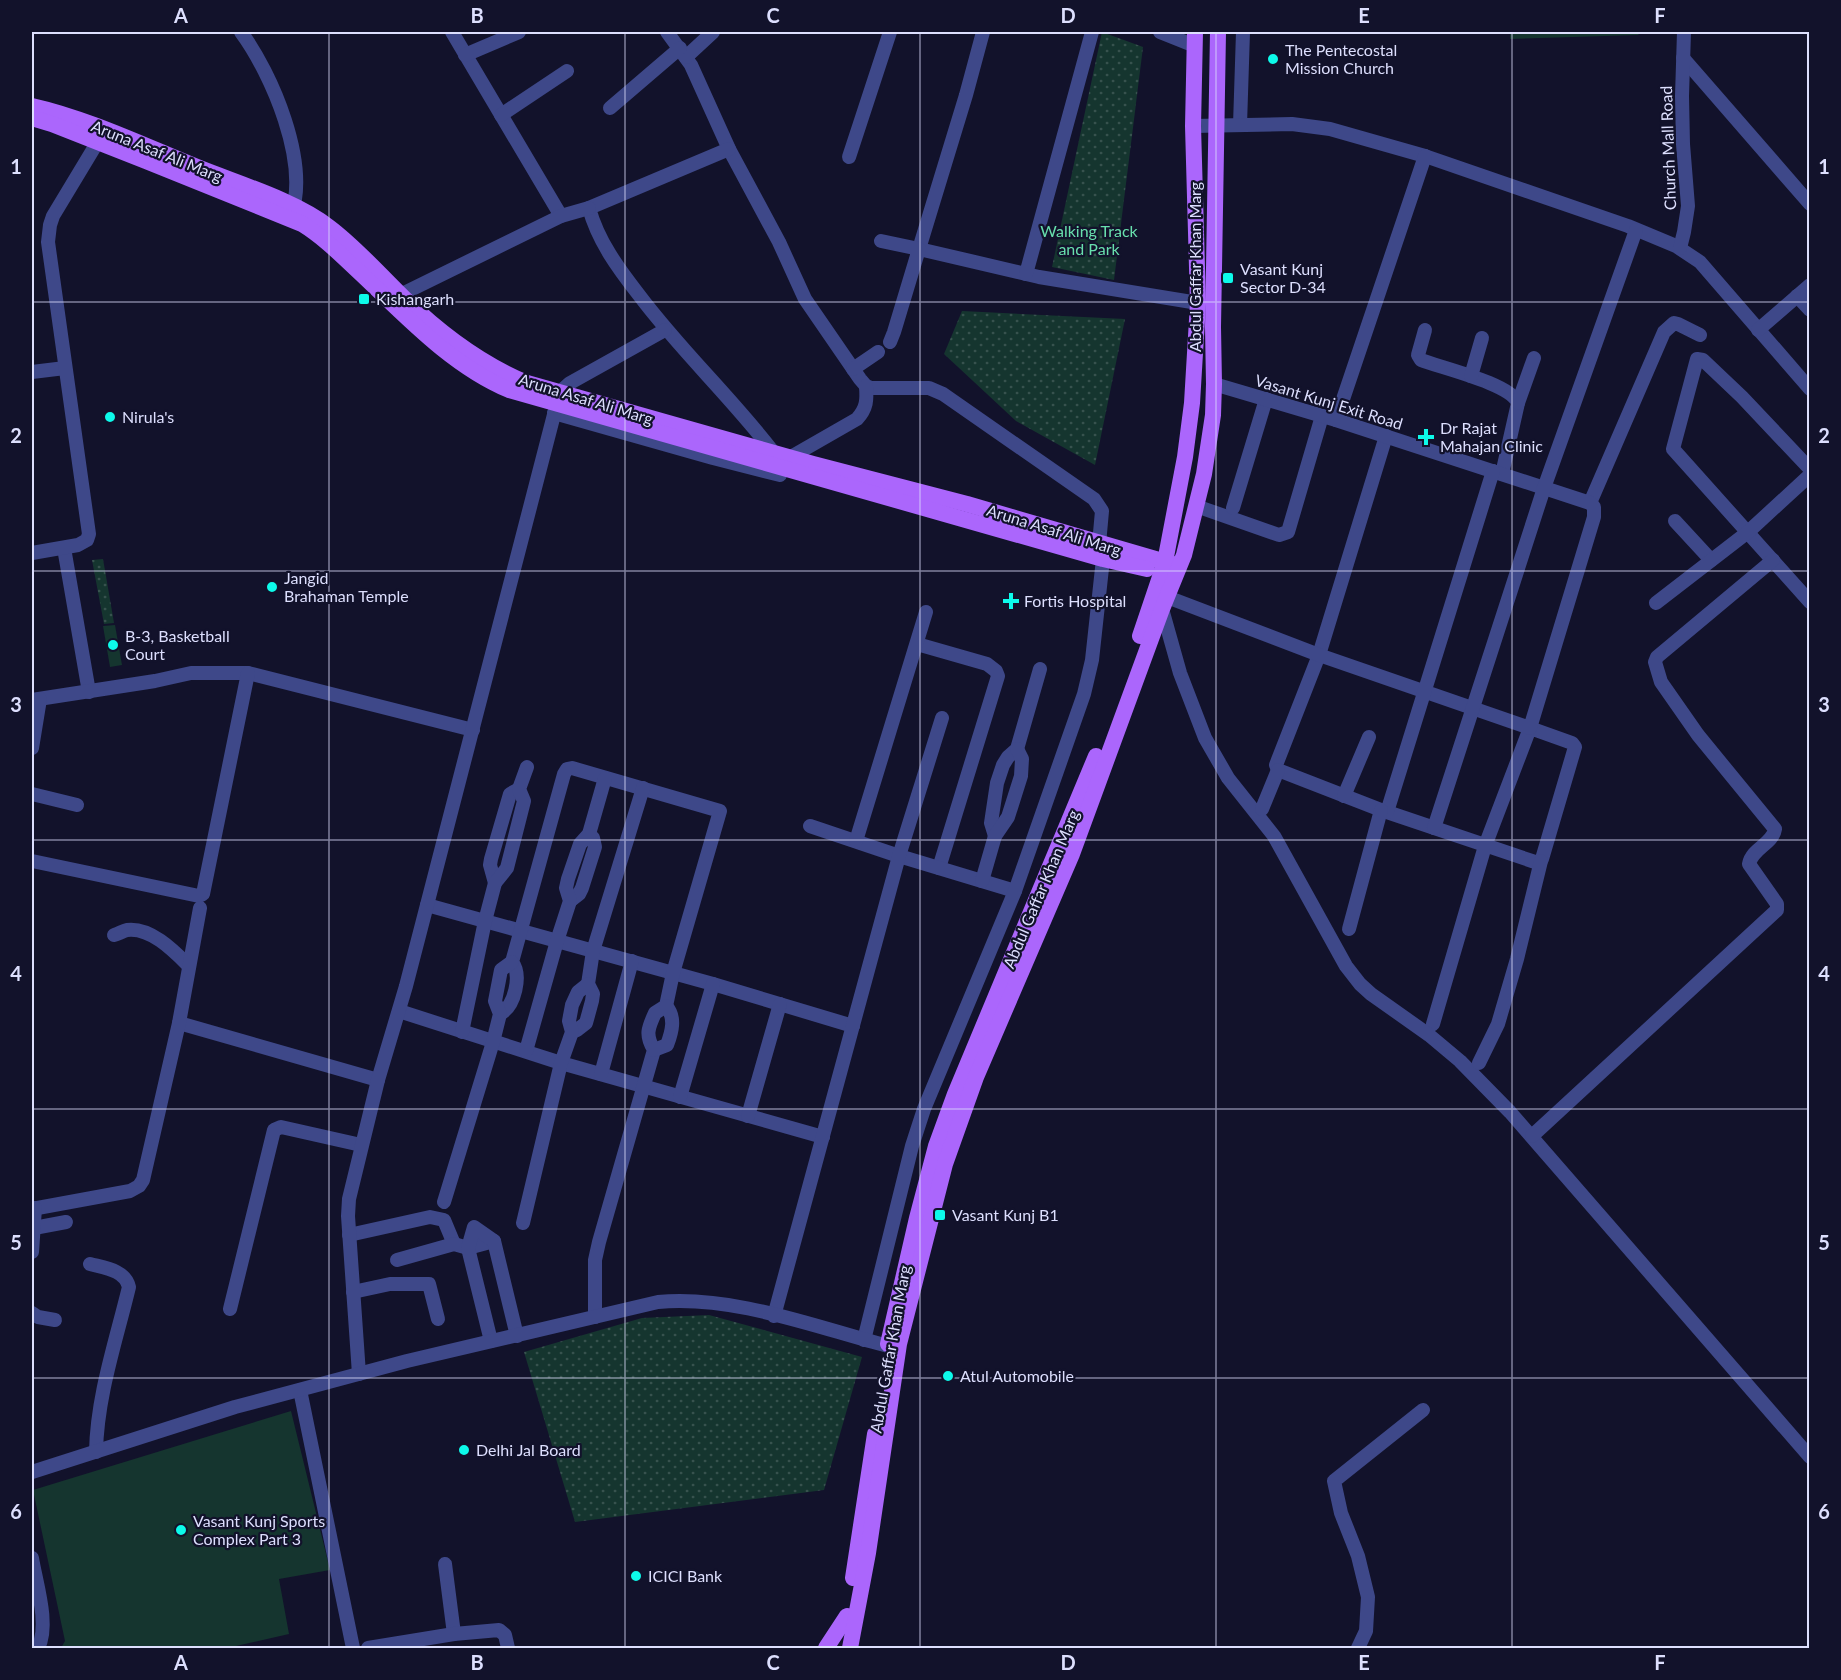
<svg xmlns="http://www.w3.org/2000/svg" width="1841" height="1680" viewBox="0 0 1841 1680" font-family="Lato,sans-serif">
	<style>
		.park { fill: url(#park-dots) }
		.pitch { fill: #15352f }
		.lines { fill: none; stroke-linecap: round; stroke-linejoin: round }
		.minor { stroke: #3e4889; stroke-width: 14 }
		.major { stroke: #ab66fc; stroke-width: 16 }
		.grid { fill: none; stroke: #dddffe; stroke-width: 1.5; stroke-opacity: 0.55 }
		.poi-dot { fill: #0dfaea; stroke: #12122b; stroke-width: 2 }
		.labels { text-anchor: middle; stroke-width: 4.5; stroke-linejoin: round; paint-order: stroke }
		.poi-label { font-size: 16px; fill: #dddffe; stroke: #12122b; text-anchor: start }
		.street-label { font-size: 16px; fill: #dddffe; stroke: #12122b }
		.park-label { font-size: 16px; fill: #68dfad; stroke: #12122b }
		.neatline { fill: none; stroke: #dddffe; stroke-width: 2 }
		.grid-label { font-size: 20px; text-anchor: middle; font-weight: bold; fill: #dddffe }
	</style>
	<defs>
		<pattern id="park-dots" width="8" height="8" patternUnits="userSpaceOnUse" patternTransform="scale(1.5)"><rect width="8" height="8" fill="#15352f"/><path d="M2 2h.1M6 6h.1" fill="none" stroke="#37524e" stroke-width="1.8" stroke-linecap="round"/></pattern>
	</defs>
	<rect width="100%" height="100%" fill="#12122b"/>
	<g class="park">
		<polygon points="1102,32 1143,47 1114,280 1052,267"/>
		<polygon points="962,311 1125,319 1095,465 1016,421 944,354"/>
		<polygon points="103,559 114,623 104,624 92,560"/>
		<polygon points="709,1315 862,1357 824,1490 575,1522 524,1352 642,1318"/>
	</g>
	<g class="pitch">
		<polygon points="1510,32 1641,32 1638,35 1510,39"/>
		<polygon points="115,625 122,665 110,667 103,626"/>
		<polygon points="291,1411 330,1570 279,1579 289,1634 227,1648 146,1648 145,1646 135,1648 61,1648 65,1641 33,1490"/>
	</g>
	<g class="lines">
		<g class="minor">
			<path d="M241,32C272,74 310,163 291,215"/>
			<polyline points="452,32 561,216"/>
			<polyline points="667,32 691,65 729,149 779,242 805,299 860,379 866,386 871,388 929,388 943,394 1094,499 1102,511 1099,544"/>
			<polyline points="983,32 966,95 919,249 1039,277 1198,303"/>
			<polyline points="1160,32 1195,46"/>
			<polyline points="465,55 519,32"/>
			<polyline points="686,57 713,32"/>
			<polyline points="1683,58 1810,204"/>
			<polyline points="610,108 680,48"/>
			<polyline points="501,115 567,71"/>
			<polyline points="1240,125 1243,32"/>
			<polyline points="1193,126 1292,124 1330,129 1425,156 1628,226 1676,246 1700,262 1810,389"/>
			<path d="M729,149L589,208C598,241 618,268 639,295C681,351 732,398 774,453"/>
			<polyline points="849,157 890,32"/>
			<polyline points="881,241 919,249 894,332 890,342"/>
			<polyline points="1680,248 1684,232 1688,206 1683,144 1682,96 1684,32"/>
			<polyline points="1026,274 1092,32"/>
			<polyline points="400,295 561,216 589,208"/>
			<polyline points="1797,296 1810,310"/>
			<path d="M1425,330L1418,355L1421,360C1442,368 1511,384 1518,403L1502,474"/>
			<polyline points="1758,330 1810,285"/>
			<polyline points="853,369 878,352"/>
			<polyline points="32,372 65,368"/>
			<polyline points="1471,376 1482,338"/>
			<polyline points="1518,403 1534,358"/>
			<polyline points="554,413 713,458 780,475"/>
			<polyline points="1336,420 1425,156"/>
			<polyline points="1386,436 1319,655 1276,765 1278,770 1381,810 1538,863 1542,859 1575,747 1572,743 1530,728 1485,846 1433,1024"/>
			<path d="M789,458L857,419C867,408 867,400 866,386"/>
			<polyline points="1810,469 1742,397 1703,360 1697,359 1673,449 1810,602"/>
			<polyline points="1590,503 1664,332 1674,323 1678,324 1700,335"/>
			<polyline points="1196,506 1279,535 1288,532 1322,416"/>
			<polyline points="1233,508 1266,399"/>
			<polyline points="1675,521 1711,560"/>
			<polyline points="64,548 89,692"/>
			<polyline points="32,553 78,545 87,540 89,534 48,242 50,225 53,216 97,143"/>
			<polyline points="1167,597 1319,655 1530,728 1594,517 1594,507 1590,503 1336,420 1214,384"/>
			<polyline points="1656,603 1748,532 1810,475"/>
			<polyline points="1162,609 1180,673 1205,738 1228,778 1274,836 1346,966 1360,984 1371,994 1429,1035 1460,1061 1510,1112 1810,1457"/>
			<polyline points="917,644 987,664 996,671 998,676 939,868"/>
			<polyline points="32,700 155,681 191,673 248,673 473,730"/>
			<polyline points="32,748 40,699"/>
			<polyline points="32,794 77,805"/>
			<polyline points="1344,796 1369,737"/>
			<polyline points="1262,809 1278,770"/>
			<polyline points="1387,812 1493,471"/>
			<polyline points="810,826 899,856 1015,891"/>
			<polyline points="1434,828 1544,488 1636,230"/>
			<polyline points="995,836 991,823 997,783 1003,765 1008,757 1017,749 1040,669"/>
			<polyline points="856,841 926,612"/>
			<polyline points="32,861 199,896 203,894 248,673"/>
			<polyline points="982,881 995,836 1008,817 1021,776 1022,759 1017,749"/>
			<polyline points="495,883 490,865 491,859 510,794 519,789"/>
			<polyline points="570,901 579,894 582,888 595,847 593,838 589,834"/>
			<polyline points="427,905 713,984 853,1026"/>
			<polyline points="1349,929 1381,810"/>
			<path d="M114,935C118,934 123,931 127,930C151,927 174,951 189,966"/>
			<polyline points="399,1011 561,1063 823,1137"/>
			<path d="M500,1014C515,1006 522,975 512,962L564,774L567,769L572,768L720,811L673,973L666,1006L655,1013C648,1028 645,1035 654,1050L599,1242L595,1260V1317"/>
			<polyline points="179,1023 378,1080"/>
			<polyline points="462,1032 485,921 495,883 507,868 524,801 519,789 527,767"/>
			<polyline points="572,1032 577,1030 586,1023 592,1001 593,994 588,984 593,951 643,788"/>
			<path d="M654,1050L667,1045C672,1032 676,1017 666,1006"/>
			<polyline points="526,1051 557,941 570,901 566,888 568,879 580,844 589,834 605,778"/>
			<polyline points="1479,1063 1498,1024 1517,959 1541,861"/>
			<polyline points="601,1074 632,961"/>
			<polyline points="680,1097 713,984"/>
			<polyline points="748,1116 780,1004"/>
			<path d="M1532,1136L1777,910V904L1749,864C1752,848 1773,844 1775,829L1698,735L1661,682L1655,662L1657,657L1773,560"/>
			<polyline points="444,1202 493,1042 500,1014 495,1001 501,970 512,962"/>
			<polyline points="32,1209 130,1191 139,1186 143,1180 179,1023 200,908"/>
			<polyline points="523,1223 561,1063 572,1032 569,1021 572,1005 578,992 588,984"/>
			<polyline points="34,1228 66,1222"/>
			<polyline points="349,1235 430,1217 444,1220 454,1244"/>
			<polyline points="32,1252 35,1208"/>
			<polyline points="397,1260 454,1244 468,1248 494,1241"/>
			<path d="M90,1264C105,1268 125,1270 129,1287C116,1341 97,1396 96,1452"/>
			<polyline points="353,1292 390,1284 429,1284 438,1319"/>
			<polyline points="230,1309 274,1130 281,1127 361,1145"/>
			<polyline points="32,1313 38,1317 55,1320"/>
			<polyline points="774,1316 899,856 942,718"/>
			<polyline points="864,1340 912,1146 924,1109 1015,891 1084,694 1092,660 1103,559"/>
			<polyline points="491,1341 468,1248 474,1227 494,1241 517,1336"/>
			<polyline points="359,1374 348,1216 349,1199 378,1080 406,986 557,403 560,392 570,383 665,330"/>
			<polyline points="300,1390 353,1648"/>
			<path d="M32,1472L235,1407L407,1361L658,1302C734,1295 815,1327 888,1346"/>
			<path d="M32,1558C36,1583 50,1625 38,1648"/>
			<polyline points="445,1564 454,1634"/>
			<polyline points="368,1648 454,1634 499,1630 505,1635 508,1648"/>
			<polyline points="1358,1648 1366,1631 1368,1597 1358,1556 1341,1513 1334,1481 1423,1410"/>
		</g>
		<g class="major">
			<path d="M32,106C86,118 145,146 197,167C239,184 294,200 329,227C357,248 380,275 405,299C441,334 481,364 527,383L813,464L967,504L1176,565"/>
			<path d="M32,118L52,124L146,161L302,224C323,237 340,254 358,271C404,314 450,365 509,390L1103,559L1147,569"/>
			<polyline points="1140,636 1165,562 1185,457 1192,403 1198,303 1193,126 1195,32"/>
			<polyline points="888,1344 917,1218 936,1146 955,1094 1096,756"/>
			<polyline points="853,1578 875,1434"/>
			<polyline points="826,1648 847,1616"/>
			<polyline points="850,1648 868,1553 899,1344 945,1164 976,1077 1072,854 1162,609 1184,555 1204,474 1213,415 1214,384 1213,327 1218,32"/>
		</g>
	</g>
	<path class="grid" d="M329,32V1648M625,32V1648M920,32V1648M1216,32V1648M1512,32V1648M32,302H1810M32,571H1810M32,840H1810M32,1109H1810M32,1378H1810"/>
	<g class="poi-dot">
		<circle cx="1273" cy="59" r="6"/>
		<rect x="1222" y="272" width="12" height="12" rx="3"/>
		<rect x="358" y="293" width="12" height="12" rx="3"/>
		<circle cx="110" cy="417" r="6"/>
		<path d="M1423 428h6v6h6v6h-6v6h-6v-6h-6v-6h6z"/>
		<circle cx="272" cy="587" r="6"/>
		<path d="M1008 592h6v6h6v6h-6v6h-6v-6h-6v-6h6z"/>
		<circle cx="113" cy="645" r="6"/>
		<rect x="934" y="1209" width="12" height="12" rx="3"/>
		<circle cx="948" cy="1376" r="6"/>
		<circle cx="464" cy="1450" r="6"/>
		<circle cx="181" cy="1530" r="6"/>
		<circle cx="636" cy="1576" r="6"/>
	</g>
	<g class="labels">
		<g class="poi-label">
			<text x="1285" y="56">The Pentecostal<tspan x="1285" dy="18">Mission Church</tspan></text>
			<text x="1240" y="275">Vasant Kunj<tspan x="1240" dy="18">Sector D-34</tspan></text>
			<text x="376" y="305">Kishangarh</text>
			<text x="122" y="423">Nirula's</text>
			<text x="1440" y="434">Dr Rajat<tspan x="1440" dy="18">Mahajan Clinic</tspan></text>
			<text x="284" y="584">Jangid<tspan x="284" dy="18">Brahaman Temple</tspan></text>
			<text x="1024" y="607">Fortis Hospital</text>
			<text x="125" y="642">B-3, Basketball<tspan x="125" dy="18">Court</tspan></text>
			<text x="952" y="1221">Vasant Kunj B1</text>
			<text x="960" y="1382">Atul Automobile</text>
			<text x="476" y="1456">Delhi Jal Board</text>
			<text x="193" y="1527">Vasant Kunj Sports<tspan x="193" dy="18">Complex Part 3</tspan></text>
			<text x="648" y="1582">ICICI Bank</text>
		</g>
		<g class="street-label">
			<text transform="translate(1668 148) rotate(-92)" y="6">Church Mall Road</text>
			<text transform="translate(157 151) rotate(22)" y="6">Aruna Asaf Ali Marg</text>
			<text transform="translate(1195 267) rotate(-90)" y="6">Abdul Gaffar Khan Marg</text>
			<text transform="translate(586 399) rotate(17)" y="6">Aruna Asaf Ali Marg</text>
			<text transform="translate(1329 402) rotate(17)" y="6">Vasant Kunj Exit Road</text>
			<text transform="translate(1054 530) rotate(17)" y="6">Aruna Asaf Ali Marg</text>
			<text transform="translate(1041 889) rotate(-67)" y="6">Abdul Gaffar Khan Marg</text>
			<text transform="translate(890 1349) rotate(-80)" y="6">Abdul Gaffar Khan Marg</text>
		</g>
		<g class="park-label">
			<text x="1089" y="237">Walking Track<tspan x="1089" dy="18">and Park</tspan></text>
		</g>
	</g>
	<rect width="1841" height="1680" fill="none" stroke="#12122b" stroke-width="66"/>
	<rect x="33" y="33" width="1775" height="1614" class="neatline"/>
	<g class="grid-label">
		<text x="181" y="23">A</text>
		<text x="477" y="23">B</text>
		<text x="773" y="23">C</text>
		<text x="1068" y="23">D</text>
		<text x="1364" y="23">E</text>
		<text x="1660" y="23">F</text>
		<text x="16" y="174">1</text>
		<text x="1824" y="174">1</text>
		<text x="16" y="443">2</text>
		<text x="1824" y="443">2</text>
		<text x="16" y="712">3</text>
		<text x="1824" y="712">3</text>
		<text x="16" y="981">4</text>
		<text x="1824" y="981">4</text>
		<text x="16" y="1250">5</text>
		<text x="1824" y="1250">5</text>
		<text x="16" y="1519">6</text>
		<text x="1824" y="1519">6</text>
		<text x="181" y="1670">A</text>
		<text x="477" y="1670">B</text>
		<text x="773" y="1670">C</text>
		<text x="1068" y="1670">D</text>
		<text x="1364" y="1670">E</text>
		<text x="1660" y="1670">F</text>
	</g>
</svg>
